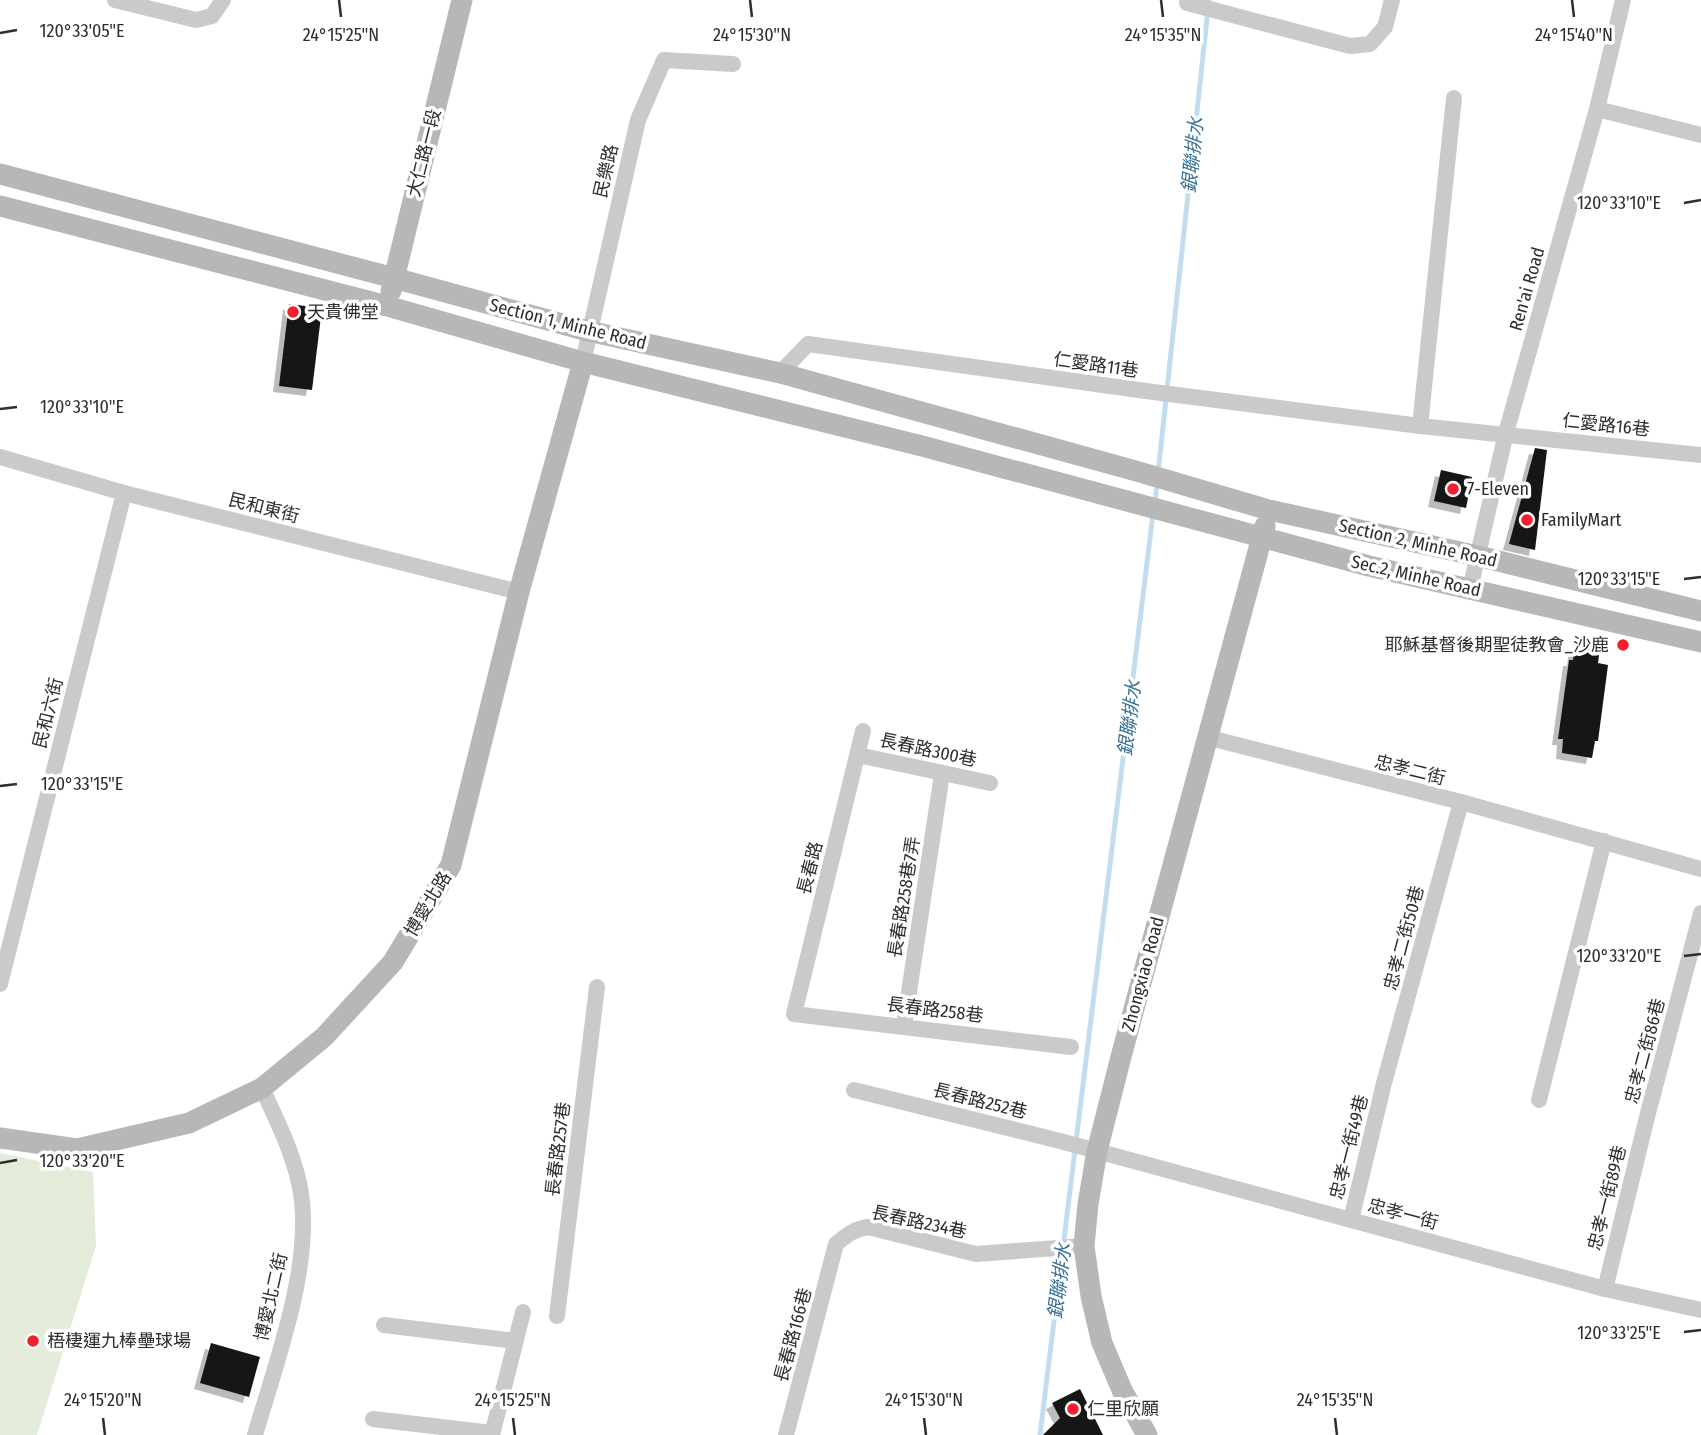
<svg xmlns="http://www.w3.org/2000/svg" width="1701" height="1435" viewBox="0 0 1701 1435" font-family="'Fira Sans Condensed','Noto Sans TC',sans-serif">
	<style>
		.green { fill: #e3ecd9 }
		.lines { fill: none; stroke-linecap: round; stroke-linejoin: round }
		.stream { stroke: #c3ddee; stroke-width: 5 }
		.building { fill: #141414; filter: url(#shadow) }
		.street { stroke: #cacaca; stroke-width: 16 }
		.secondary { stroke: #b7b7b7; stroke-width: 21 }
		.ticks { fill: none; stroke: #2d2d2d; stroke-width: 2.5 }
		.poi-dot { fill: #f41f2c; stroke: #fff; stroke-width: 2.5 }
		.labels { text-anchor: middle; stroke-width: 7; stroke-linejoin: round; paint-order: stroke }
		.street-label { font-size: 18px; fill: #2d2d2d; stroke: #fff }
		.poi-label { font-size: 18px; fill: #2d2d2d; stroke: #fff; text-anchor: start }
		.water-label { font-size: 19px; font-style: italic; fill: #356f96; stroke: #fff }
		.ticks-label { font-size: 18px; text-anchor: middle; fill: #2d2d2d; stroke: #fff; stroke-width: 7; stroke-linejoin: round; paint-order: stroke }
	</style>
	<defs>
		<filter id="shadow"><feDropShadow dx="-6" dy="6" stdDeviation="0" flood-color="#0004"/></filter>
	</defs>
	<rect width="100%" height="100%" fill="#fff"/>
	<polygon class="green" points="0,1153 93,1172 96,1246 37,1435 0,1435"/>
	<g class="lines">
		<g class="stream">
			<polyline points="1158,473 1209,0"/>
			<polyline points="1155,504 1157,483"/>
			<polyline points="1040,1435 1153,514"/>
		</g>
	</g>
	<g class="building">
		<polygon points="289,304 322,308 312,390 279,386"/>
		<polygon points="1535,448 1547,450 1535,550 1509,544"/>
		<polygon points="1441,470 1472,477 1466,508 1434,501"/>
		<polygon points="1575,644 1600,647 1598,663 1608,665 1598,741 1595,741 1592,758 1562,753 1563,739 1558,739 1569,660 1573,660"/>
		<polygon points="211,1343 260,1357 249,1397 200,1383"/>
		<polygon points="1080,1389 1103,1435 1043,1435 1060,1418 1052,1403"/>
	</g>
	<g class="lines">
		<g class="street">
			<polyline points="115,0 196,20 212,16 223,0"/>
			<polyline points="1187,3 1350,46 1370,44 1385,27 1392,0"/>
			<polyline points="1597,109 1701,135"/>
			<polyline points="583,362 638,120 664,60 733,64"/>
			<polyline points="780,373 808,344 1146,391 1420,426 1701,455"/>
			<polyline points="1420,426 1454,98"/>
			<polyline points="0,457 124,493 519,592"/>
			<polyline points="1470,589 1506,433 1597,109 1623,0"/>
			<polyline points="863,731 794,1014 1071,1047"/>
			<polyline points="1206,737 1461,802 1701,869"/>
			<polyline points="858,755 990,783"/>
			<polyline points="0,984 124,493"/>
			<polyline points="904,1025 942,774"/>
			<polyline points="854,1090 1060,1141 1605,1289 1701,1310"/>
			<polyline points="1539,1100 1604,841"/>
			<polyline points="1351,1220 1384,1083 1461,802"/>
			<polyline points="1605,1289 1647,1117 1701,913"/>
			<polyline points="557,1316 597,987"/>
			<polyline points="384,1325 515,1341"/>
			<polyline points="373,1419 492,1433"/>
			<path d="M255,1435C276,1362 316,1258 299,1183C292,1150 276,1119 262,1088"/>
			<polyline points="492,1435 523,1312"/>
			<path d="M786,1435L836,1244C847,1235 854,1229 868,1227L976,1254L1084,1246"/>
		</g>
		<g class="secondary">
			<polyline points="0,174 394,278 588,331 780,373 1136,471 1269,510 1478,556 1701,611"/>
			<polyline points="0,206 387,306 583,362 922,446 1369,566 1701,642"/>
			<polyline points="391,291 462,0"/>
			<polyline points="0,1138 77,1149 189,1123 262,1088 324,1037 393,962 451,865 519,592 583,362"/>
			<polyline points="1147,1435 1122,1390 1102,1343 1091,1296 1084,1246 1088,1204 1097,1151 1122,1053 1265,526"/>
		</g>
	</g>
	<path class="ticks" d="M339,0L341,17M750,0L752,17M1161,0L1163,17M1572,0L1574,17M0,33L17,30M1684,203L1701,200M0,409L17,407M1684,579L1701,577M0,786L17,784M1684,956L1701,954M0,1163L17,1160M1684,1332L1701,1330M103,1418L105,1435M513,1418L515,1435M924,1418L926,1435M1335,1418L1337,1435"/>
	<g class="poi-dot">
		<circle cx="293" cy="312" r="7"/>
		<circle cx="1453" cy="489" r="7"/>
		<circle cx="1527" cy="520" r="7"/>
		<circle cx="1623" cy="645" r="7"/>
		<circle cx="33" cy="1341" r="7"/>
		<circle cx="1073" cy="1409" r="7"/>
	</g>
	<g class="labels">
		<g class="street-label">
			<text transform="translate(424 153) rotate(-76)" y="6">大仁路一段</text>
			<text transform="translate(606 171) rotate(-77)" y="6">民樂路</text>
			<text transform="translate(1527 289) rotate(-74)" y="6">Ren'ai Road</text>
			<text transform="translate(568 324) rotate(14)" y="6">Section 1, Minhe Road</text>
			<text transform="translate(1096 365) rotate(8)" y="6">仁愛路11巷</text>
			<text transform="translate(1606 425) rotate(6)" y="6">仁愛路16巷</text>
			<text transform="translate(264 508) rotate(14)" y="6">民和東街</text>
			<text transform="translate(1418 543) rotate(13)" y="6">Section 2, Minhe Road</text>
			<text transform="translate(1416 576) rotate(13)" y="6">Sec.2, Minhe Road</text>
			<text transform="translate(48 713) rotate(-76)" y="6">民和六街</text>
			<text transform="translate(928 750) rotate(12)" y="6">長春路300巷</text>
			<text transform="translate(1410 770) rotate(14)" y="6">忠孝二街</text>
			<text transform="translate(810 868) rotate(-76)" y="6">長春路</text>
			<text transform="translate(904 897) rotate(-81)" y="6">長春路258巷7弄</text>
			<text transform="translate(428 904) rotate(-59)" y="6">博愛北路</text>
			<text transform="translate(1404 938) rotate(-75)" y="6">忠孝二街50巷</text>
			<text transform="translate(1143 974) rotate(-75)" y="6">Zhongxiao Road</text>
			<text transform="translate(935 1010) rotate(7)" y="6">長春路258巷</text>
			<text transform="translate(1645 1051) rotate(-75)" y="6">忠孝二街86巷</text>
			<text transform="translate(980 1101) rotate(14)" y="6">長春路252巷</text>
			<text transform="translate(1349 1147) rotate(-76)" y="6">忠孝一街49巷</text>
			<text transform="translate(558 1149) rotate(-83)" y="6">長春路257巷</text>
			<text transform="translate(1607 1198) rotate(-76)" y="6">忠孝一街89巷</text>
			<text transform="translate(1403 1214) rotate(15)" y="6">忠孝一街</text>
			<text transform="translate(919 1222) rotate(12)" y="6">長春路234巷</text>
			<text transform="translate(271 1297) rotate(-77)" y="6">博愛北二街</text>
			<text transform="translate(793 1335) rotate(-75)" y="6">長春路166巷</text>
		</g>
		<g class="poi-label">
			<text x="307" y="318">天貴佛堂</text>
			<text x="1467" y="495">7-Eleven</text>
			<text x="1541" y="526">FamilyMart</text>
			<text x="1609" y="651" text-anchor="end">耶穌基督後期聖徒教會_沙鹿</text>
			<text x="47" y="1347">梧棲運九棒壘球場</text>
			<text x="1087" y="1415">仁里欣願</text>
		</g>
		<g class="water-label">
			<text transform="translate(1192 155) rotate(-84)" y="7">銀聯排水</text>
			<text transform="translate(1129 718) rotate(-83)" y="7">銀聯排水</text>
			<text transform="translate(1059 1281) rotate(-83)" y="7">銀聯排水</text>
		</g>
	</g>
	<g class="ticks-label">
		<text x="82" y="37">120°33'05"E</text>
		<text x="341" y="41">24°15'25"N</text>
		<text x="752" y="41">24°15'30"N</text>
		<text x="1163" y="41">24°15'35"N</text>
		<text x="1574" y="41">24°15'40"N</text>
		<text x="1619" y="209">120°33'10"E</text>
		<text x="82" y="413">120°33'10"E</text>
		<text x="1619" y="585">120°33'15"E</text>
		<text x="82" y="790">120°33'15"E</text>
		<text x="1619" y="962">120°33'20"E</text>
		<text x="82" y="1167">120°33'20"E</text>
		<text x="1619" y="1339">120°33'25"E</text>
		<text x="103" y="1406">24°15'20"N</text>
		<text x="513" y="1406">24°15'25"N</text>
		<text x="924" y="1406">24°15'30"N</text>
		<text x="1335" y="1406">24°15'35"N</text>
	</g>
</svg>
